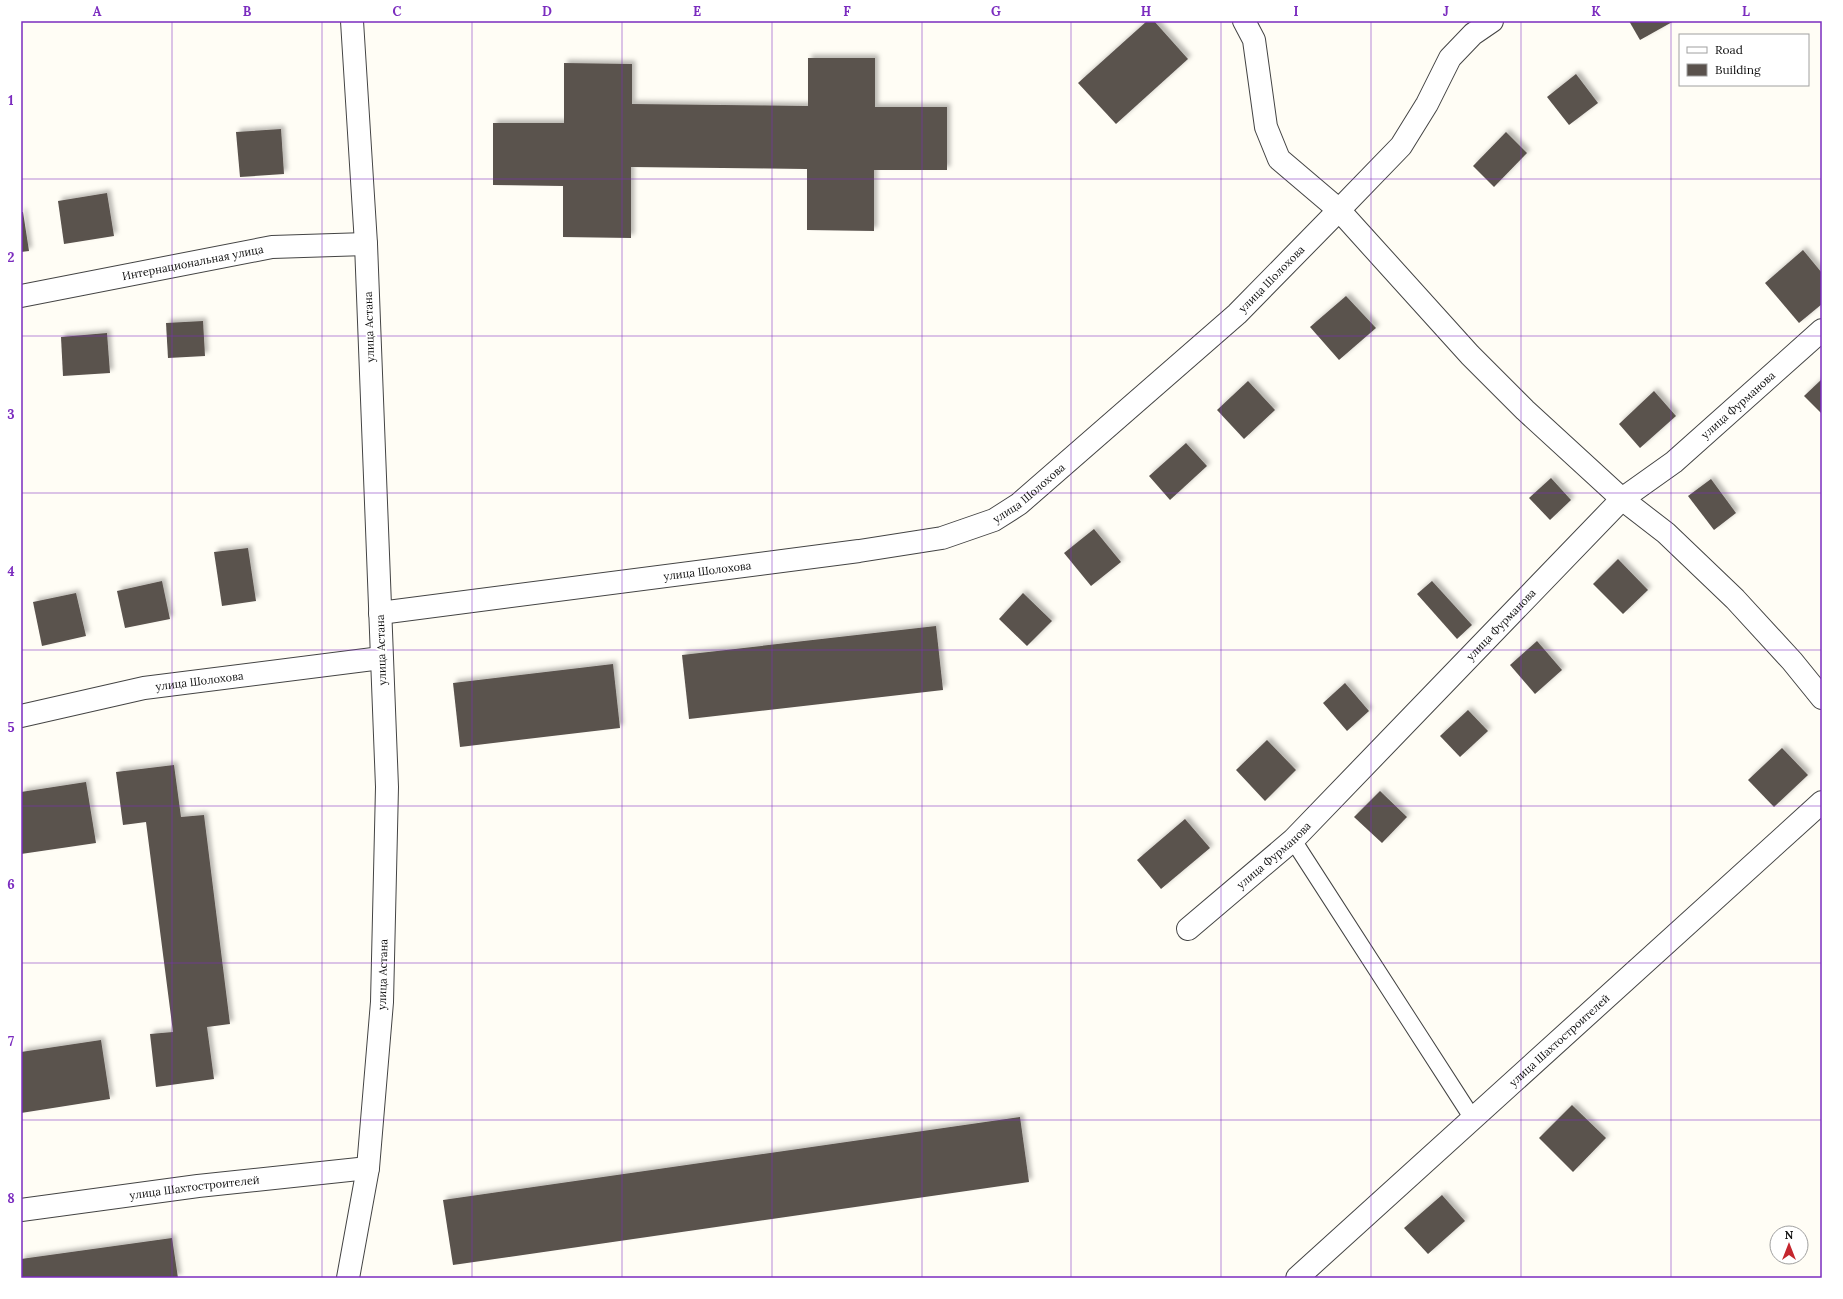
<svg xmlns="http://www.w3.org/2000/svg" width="1843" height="1299" viewBox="0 0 1843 1299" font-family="Lora,serif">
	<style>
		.building { fill: #5a524d; filter: url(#shadow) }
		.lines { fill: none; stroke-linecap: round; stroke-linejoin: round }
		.service-casing { stroke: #444; stroke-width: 18 }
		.minor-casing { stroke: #444; stroke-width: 24 }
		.tertiary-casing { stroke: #444; stroke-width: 24 }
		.service { stroke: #fff; stroke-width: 16 }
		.minor { stroke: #fff; stroke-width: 22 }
		.tertiary { stroke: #fff; stroke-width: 22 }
		.grid { fill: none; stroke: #7b2cbf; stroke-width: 1; stroke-opacity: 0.55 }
		.labels { text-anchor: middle; stroke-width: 4; stroke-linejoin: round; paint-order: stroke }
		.street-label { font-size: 11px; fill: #111; stroke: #fff }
		.neatline { fill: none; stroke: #7b2cbf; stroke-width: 1.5 }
		.grid-label { font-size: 13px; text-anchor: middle; font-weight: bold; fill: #7b2cbf }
	</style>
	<defs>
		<filter id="shadow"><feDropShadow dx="3.5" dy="-3.5" stdDeviation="2" flood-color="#0004"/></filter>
	</defs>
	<rect width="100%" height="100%" fill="#fffdf5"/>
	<g class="building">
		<polygon points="1147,21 1154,21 1188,59 1116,124 1078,83"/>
		<polygon points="1629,21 1674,21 1640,40"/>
		<polygon points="808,58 875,58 875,107 947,107 947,170 874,170 874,231 807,230 807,169 631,167 631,238 563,237 563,186 493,185 493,123 564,123 564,63 632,64 632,104 808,106"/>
		<polygon points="1576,74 1598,103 1569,125 1547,97"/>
		<polygon points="281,129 284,174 240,177 236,132"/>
		<polygon points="1506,132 1527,153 1494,187 1473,166"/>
		<polygon points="107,193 114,236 64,244 58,201"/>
		<polygon points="21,212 23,212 29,251 21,252"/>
		<polygon points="1803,250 1822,273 1822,304 1799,323 1765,283"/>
		<polygon points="1346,296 1376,328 1339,360 1310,327"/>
		<polygon points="203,321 205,356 168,358 166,323"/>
		<polygon points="107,333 110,373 63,376 61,337"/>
		<polygon points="1822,379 1822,414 1804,396"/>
		<polygon points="1248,381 1275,410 1244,439 1217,410"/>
		<polygon points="1654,391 1676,416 1640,448 1619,424"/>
		<polygon points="1186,443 1207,466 1170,500 1149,476"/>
		<polygon points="1551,478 1571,500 1550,520 1529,498"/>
		<polygon points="1711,479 1736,513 1714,530 1688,496"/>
		<polygon points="1094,529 1121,562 1091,586 1064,553"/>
		<polygon points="248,548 256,601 222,606 214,552"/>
		<polygon points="1618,559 1648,590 1623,614 1593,584"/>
		<polygon points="162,581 170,619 125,628 117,591"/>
		<polygon points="1432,581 1472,625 1457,639 1417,594"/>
		<polygon points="76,593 86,636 42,646 33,602"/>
		<polygon points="1023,593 1052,621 1027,646 999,619"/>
		<polygon points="936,626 943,690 689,719 682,655"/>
		<polygon points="1537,641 1562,670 1535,694 1510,665"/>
		<polygon points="613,664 620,728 460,747 453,683"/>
		<polygon points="1345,683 1369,711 1347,731 1323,703"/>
		<polygon points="1468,710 1488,731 1460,757 1440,736"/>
		<polygon points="1267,740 1296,770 1265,801 1236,770"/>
		<polygon points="1782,748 1808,775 1774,807 1748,780"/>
		<polygon points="174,765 181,817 204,815 230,1024 207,1027 214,1079 156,1087 150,1034 173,1032 146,822 123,825 116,772"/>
		<polygon points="86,782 96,843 21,854 21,792"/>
		<polygon points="1380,791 1407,817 1382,843 1354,817"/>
		<polygon points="1185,819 1210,848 1161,889 1137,860"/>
		<polygon points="101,1040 110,1099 21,1113 21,1052"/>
		<polygon points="1572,1105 1606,1138 1573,1172 1539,1138"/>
		<polygon points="1020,1117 1029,1182 453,1265 443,1200"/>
		<polygon points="1442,1195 1465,1221 1428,1254 1404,1228"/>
		<polygon points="172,1238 178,1278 21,1278 21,1259"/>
	</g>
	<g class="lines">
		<defs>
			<polyline id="service" points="1293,840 1473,1119"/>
			<g id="minor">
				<polyline points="1244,21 1254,40 1266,127 1279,159 1339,210 1470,355 1525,410 1622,499 1666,533 1735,599 1792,661 1822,698"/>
				<path id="s1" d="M21,296L272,247L366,244"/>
				<path id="s2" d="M380,613L859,551L942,538L994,520L1019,504L1237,314L1339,210L1401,146L1427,104L1450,58L1473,34L1492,21"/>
				<path id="s3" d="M21,716L144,688L381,658"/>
				<path id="s4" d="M1188,929L1293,840L1622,499L1674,462L1822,330"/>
				<path id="s5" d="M21,1210L198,1186L368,1168"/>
				<path id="s6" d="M1297,1278L1822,802"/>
			</g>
			<g id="tertiary">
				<path id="s7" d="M348,1278L368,1168L382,1002L387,787L366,244L352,21"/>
			</g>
		</defs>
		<use href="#service" class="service-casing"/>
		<use href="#minor" class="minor-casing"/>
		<use href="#tertiary" class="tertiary-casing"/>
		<use href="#service" class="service"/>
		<use href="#minor" class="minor"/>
		<use href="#tertiary" class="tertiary"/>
	</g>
	<path class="grid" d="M172,21V1278M322,21V1278M472,21V1278M622,21V1278M772,21V1278M922,21V1278M1071,21V1278M1221,21V1278M1371,21V1278M1521,21V1278M1671,21V1278M21,179H1822M21,336H1822M21,493H1822M21,650H1822M21,806H1822M21,963H1822M21,1120H1822"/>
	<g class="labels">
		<g class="street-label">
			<text dy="4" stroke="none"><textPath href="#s1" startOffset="175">Интернациональная улица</textPath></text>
			<text dy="4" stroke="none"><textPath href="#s2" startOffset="990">улица Шолохова</textPath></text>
			<text transform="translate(369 327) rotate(-92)" y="4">улица Астана</text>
			<text dy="4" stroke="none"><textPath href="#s4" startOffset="761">улица Фурманова</textPath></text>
			<text dy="4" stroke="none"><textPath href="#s2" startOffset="666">улица Шолохова</textPath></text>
			<text dy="4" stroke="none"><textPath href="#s2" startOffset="330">улица Шолохова</textPath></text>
			<text dy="4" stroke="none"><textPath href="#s4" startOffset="437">улица Фурманова</textPath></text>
			<text transform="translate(381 650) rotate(-92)" y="4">улица Астана</text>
			<text dy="4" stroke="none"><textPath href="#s3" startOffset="182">улица Шолохова</textPath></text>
			<text dy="4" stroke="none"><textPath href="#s4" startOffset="113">улица Фурманова</textPath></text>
			<text dy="4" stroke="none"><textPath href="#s7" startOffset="306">улица Астана</textPath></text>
			<text dy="4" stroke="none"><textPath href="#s6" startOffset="354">улица Шахтостроителей</textPath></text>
			<text dy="4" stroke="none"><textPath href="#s5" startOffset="175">улица Шахтостроителей</textPath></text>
		</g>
	</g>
	<rect width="1843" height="1299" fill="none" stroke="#ffffff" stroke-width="44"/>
	<rect x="1679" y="34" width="130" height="52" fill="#ffffff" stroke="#a0a0a0"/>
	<rect x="1687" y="47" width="20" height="6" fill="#ffffff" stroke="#a0a0a0"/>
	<text x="1715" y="54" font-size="12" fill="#111111">Road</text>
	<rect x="1687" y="64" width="20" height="12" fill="#5a524d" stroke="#a0a0a0"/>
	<text x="1715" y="74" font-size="12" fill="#111111">Building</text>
	<g transform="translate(1789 1245)"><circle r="19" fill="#ffffff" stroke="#a0a0a0"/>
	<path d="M0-3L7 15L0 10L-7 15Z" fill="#c4262e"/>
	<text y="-6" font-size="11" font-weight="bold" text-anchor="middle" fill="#111111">N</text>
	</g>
	<rect x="22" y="22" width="1799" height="1255" class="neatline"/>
	<g class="grid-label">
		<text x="97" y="16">A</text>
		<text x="247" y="16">B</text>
		<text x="397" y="16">C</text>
		<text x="547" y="16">D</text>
		<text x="697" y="16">E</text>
		<text x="847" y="16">F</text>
		<text x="996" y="16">G</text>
		<text x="1146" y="16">H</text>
		<text x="1296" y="16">I</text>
		<text x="1446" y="16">J</text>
		<text x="1596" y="16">K</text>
		<text x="1746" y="16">L</text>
		<text x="11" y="105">1</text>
		<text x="11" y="262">2</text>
		<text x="11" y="419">3</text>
		<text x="11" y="576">4</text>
		<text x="11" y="732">5</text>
		<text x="11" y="889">6</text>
		<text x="11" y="1046">7</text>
		<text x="11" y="1203">8</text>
	</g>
</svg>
